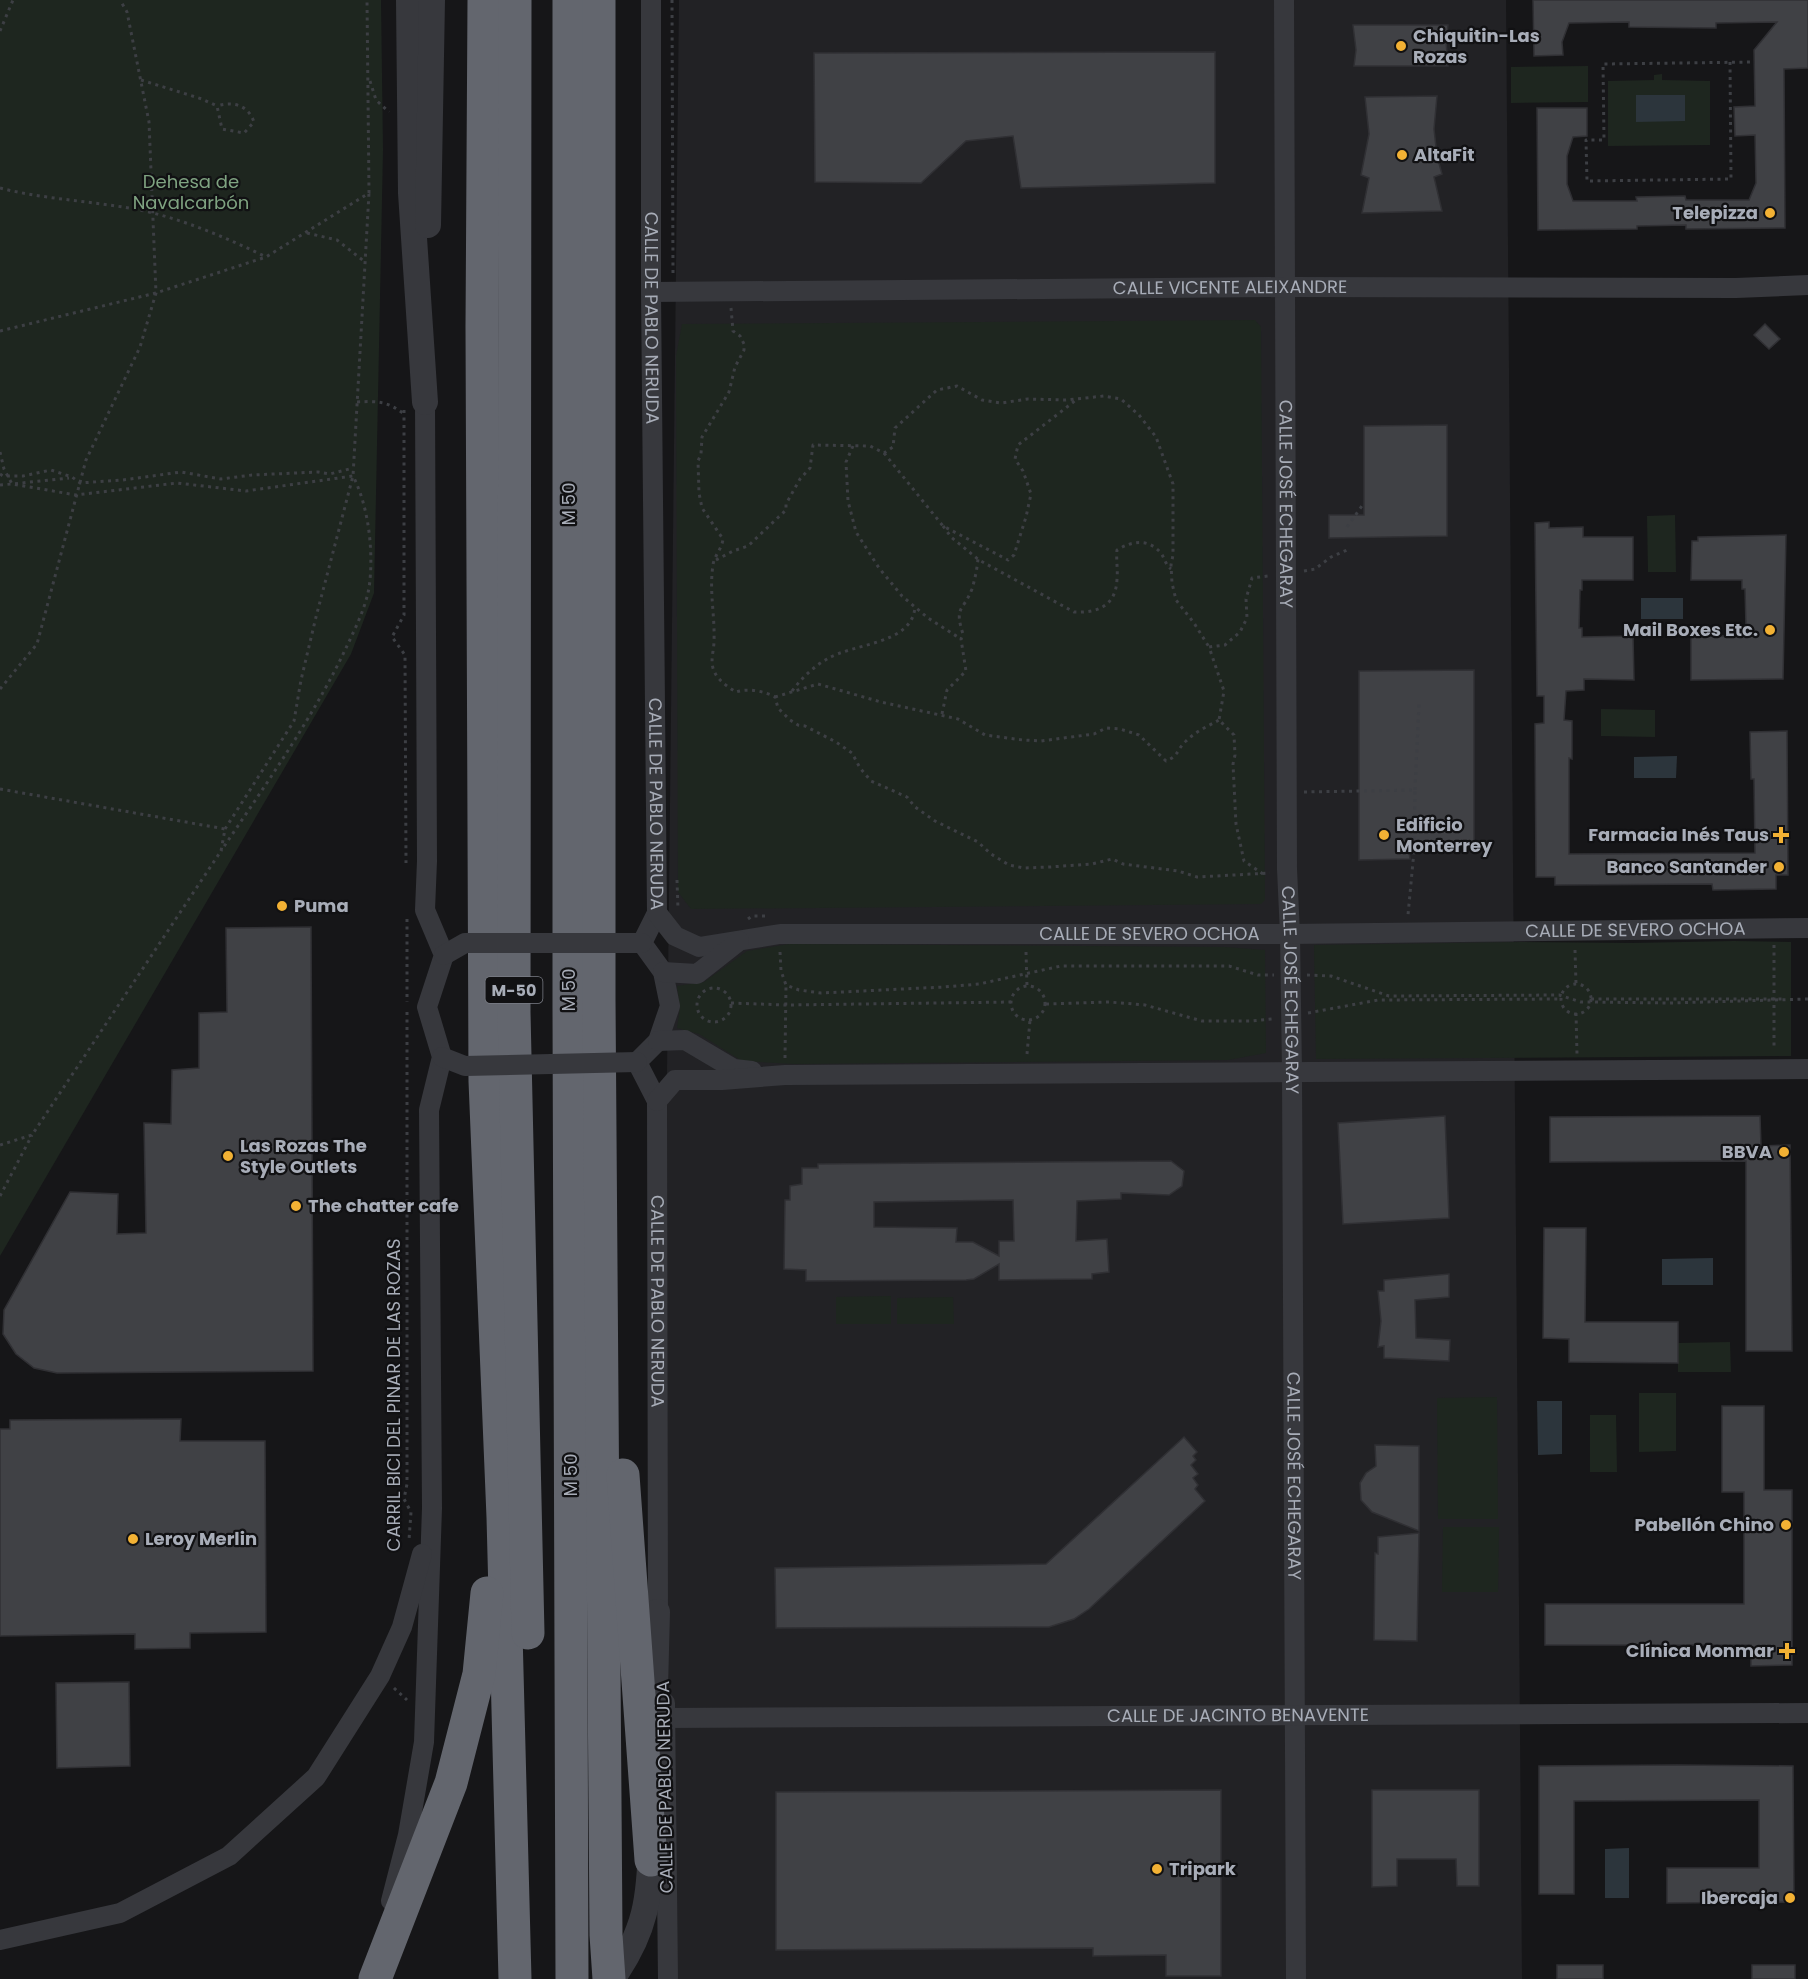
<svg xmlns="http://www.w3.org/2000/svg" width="1808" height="1979" viewBox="0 0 1808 1979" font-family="Poppins,sans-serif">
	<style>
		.built { fill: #222225 }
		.green { fill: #1e261f }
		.water { fill: #2c353c }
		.building { fill: #404145; stroke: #303034; stroke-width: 1.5; fill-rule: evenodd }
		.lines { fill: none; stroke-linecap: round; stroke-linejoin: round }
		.path { stroke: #3d3f44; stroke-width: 3; stroke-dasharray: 3 4.5; stroke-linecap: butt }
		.minor { stroke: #37383d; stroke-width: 20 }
		.tertiary { stroke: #37383d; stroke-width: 26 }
		.motorway { stroke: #63666e; stroke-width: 33 }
		.minor-bridge { stroke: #37383d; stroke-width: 20 }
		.poi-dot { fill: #f2b134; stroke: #111113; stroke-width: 2 }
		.labels { text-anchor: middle; stroke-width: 4.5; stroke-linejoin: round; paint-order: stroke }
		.shield { fill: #111113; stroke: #7b7e86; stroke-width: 1.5 }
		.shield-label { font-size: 16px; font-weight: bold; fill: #a8adb8 }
		.poi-label { font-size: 18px; font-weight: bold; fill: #a8adb8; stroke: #111113; text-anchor: start }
		.park-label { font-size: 18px; fill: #7fa381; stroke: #111113 }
		.street-label { font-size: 18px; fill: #a8adb8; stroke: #111113 }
	</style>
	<rect width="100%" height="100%" fill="#161618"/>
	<polygon class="built" points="679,0 1506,0 1522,1979 672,1979 661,1610"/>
	<g class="green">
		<polygon points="0,0 381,0 383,150 374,593 351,654 0,1256"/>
		<polygon points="1588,66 1588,102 1511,103 1511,67"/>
		<polygon points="1662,74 1662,80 1710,81 1710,145 1608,146 1608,81 1654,80 1654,75"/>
		<polygon points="1255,320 1261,327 1265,900 1261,904 691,909 678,892 676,356 682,324"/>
		<polygon points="1675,515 1676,572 1648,572 1647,516"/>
		<polygon points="1601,709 1655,710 1655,737 1601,736"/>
		<polygon points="1734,941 1791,942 1791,1056 1316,1059 1314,945 1519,942 1631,943"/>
		<polygon points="789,944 1225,947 1265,950 1266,1053 1228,1060 794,1064 742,1061 699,1034 677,1028 680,1007 677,986 704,982 747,951"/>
		<polygon points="891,1296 891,1324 836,1324 836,1297"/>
		<polygon points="953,1297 954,1324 897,1324 897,1298"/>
		<polygon points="1730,1342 1731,1372 1678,1372 1678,1343"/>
		<polygon points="1639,1393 1676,1393 1676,1451 1639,1452"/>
		<polygon points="1497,1397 1498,1519 1438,1519 1437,1398"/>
		<polygon points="1590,1415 1616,1415 1617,1472 1590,1472"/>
		<polygon points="1443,1527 1499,1527 1498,1592 1442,1592"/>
	</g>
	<g class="water">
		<polygon points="1636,95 1685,95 1685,121 1636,122"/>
		<rect x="1641" y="598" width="42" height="21"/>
		<polygon points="1677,756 1676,778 1634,778 1634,757"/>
		<polygon points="1713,1258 1713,1285 1662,1285 1662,1259"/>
		<polygon points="1537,1401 1562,1401 1562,1454 1538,1455"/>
		<polygon points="1629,1848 1629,1898 1605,1898 1605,1849"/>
	</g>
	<g class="building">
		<polygon points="1533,0 1808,0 1808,68 1784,69 1785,228 1686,229 1686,225 1637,226 1637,229 1538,230 1537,108 1587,108 1587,136 1573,137 1567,156 1567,184 1573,201 1637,201 1636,197 1685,196 1686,200 1749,200 1756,183 1755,135 1735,136 1734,107 1755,106 1754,50 1777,22 1716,23 1716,28 1629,27 1629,22 1569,23 1562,42 1563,55 1534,56"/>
		<polygon points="1353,25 1448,25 1446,41 1448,66 1354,66 1356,50"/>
		<polygon points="1215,52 1215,183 1021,188 1013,136 966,141 921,183 815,182 814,53"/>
		<polygon points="1437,96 1434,129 1437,156 1442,174 1434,177 1442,211 1362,213 1369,178 1361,175 1369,134 1365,97"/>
		<polygon points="1765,324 1780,339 1769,349 1754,335"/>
		<polygon points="1447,425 1447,536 1329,538 1329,515 1364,515 1364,426"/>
		<polygon points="1549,522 1549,528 1583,527 1583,537 1633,537 1633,580 1582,580 1582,590 1580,590 1579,628 1582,628 1582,637 1633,636 1634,680 1584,679 1584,690 1566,691 1564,720 1572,721 1572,759 1569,758 1569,854 1755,853 1754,779 1751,779 1750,732 1787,731 1788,875 1776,875 1776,889 1713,890 1712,884 1555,885 1555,877 1536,877 1535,724 1544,723 1544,696 1537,696 1535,523"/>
		<polygon points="1786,535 1783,679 1691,680 1691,636 1743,636 1743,627 1746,627 1745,589 1742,589 1742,580 1691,580 1692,541 1698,541 1698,537"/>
		<polygon points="1474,670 1474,843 1408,843 1410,859 1359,860 1359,671"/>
		<polygon points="311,927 313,1371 57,1373 34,1368 16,1354 3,1334 4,1310 70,1192 118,1194 117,1234 146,1233 144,1123 171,1124 172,1070 199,1068 199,1013 227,1012 226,928"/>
		<polygon points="1445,1116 1449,1218 1343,1224 1338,1123"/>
		<polygon points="1760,1116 1761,1146 1790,1145 1792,1351 1746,1351 1746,1161 1550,1162 1550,1117"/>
		<path d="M1171,1161L1184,1171L1182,1186L1169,1195L1121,1193V1199L1077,1201L1076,1241L1107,1239L1109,1272L1092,1274V1279L999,1280V1264L974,1279L966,1280L806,1281V1270L784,1269L785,1200H790V1186L802,1184V1168H818V1164ZM1013,1200L1014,1241H999V1256L973,1242H956L957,1228L874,1227V1202Z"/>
		<polygon points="1544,1228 1586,1228 1585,1322 1678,1322 1678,1363 1569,1362 1569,1339 1543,1338"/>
		<polygon points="1449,1274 1449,1297 1415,1300 1416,1338 1450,1340 1449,1361 1384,1358 1384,1346 1378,1347 1381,1321 1378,1291 1384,1291 1384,1280"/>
		<polygon points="1722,1406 1764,1406 1764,1490 1792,1490 1792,1665 1751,1666 1751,1645 1545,1645 1545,1604 1744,1604 1744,1492 1722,1492"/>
		<polygon points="181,1419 180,1441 265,1441 266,1632 190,1633 190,1648 135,1649 135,1634 0,1636 0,1429 10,1429 10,1420"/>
		<polygon points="1184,1437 1197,1452 1193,1456 1196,1460 1191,1465 1198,1474 1193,1478 1198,1485 1195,1489 1205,1501 1089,1609 1074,1619 1049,1627 776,1628 775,1568 1046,1564"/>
		<polygon points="1375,1445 1419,1446 1419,1531 1372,1512 1361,1500 1360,1483 1366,1473 1376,1466"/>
		<polygon points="1419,1533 1417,1641 1374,1640 1375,1553 1378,1554 1378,1537"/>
		<polygon points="129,1682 130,1766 57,1768 56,1683"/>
		<polygon points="1677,1765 1793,1766 1794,1902 1667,1903 1667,1868 1759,1868 1759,1800 1574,1801 1574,1894 1539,1894 1539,1766"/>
		<polygon points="1221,1790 1221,1976 1166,1976 1166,1955 1093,1956 1093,1948 776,1950 776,1792"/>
		<polygon points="1372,1790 1479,1790 1479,1886 1457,1886 1456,1859 1397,1859 1397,1886 1372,1887"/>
		<rect x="1557" y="1965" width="46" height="14"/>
		<rect x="1752" y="1965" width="43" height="14"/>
	</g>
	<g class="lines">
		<g class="path">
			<polyline points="672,0 673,274"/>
			<polyline points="0,31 13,0"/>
			<polyline points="1730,62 1731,179 1587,181 1586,140 1604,140 1603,64 1754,62"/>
			<path d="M141,80L202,99L217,106L222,129L244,133L254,122C248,105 233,101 217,106"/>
			<polyline points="370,81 376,100 389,112"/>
			<path d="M0,188C51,201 103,201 153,213C192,223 229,239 264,256"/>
			<polyline points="307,233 337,240 365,262"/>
			<path d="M731,308L733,331L740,336L744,344V350L735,367L729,392L702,437L701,454L698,461L699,493L702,508L723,539C722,549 714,556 713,565C709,591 715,615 714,641C714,652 709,662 715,673C719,681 728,687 736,692C748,688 764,691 775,697L778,708L790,720L798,725L805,726L836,742L852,753L860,768L871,781L907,797L915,807L935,821L978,842L991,854L1009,865L1024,868L1050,867L1092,864L1112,859L1123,864L1178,871L1197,877L1270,873"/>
			<polyline points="0,331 156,293 266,257 369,193 367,0"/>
			<path d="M357,402C378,401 387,401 404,414"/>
			<polyline points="404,410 404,615 392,637 405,655 406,863"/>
			<polyline points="853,446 846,462 848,501 856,532 879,568 902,596 928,618 961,639"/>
			<polyline points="0,452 4,469 12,484 69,478"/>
			<polyline points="884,453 943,526 1008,560 1014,555 1026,517 1031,494 1023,471 1015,459 1018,445 1076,400"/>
			<polyline points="0,474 3,476 23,476 51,470 72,477 80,483 123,480 181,472 221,479 252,475 318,472 330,474 353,468"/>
			<path d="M0,485L12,484L76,495L177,483L246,491L353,476C369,507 374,554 369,588C365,609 355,629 346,648C313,718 264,787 221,851"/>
			<path d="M943,526L951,537L979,560L1074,612C1098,613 1116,606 1117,579C1118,569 1116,561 1117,550C1132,541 1148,538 1161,553C1165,559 1165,564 1171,569"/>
			<polyline points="1347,527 1364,503"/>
			<polyline points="716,560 733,551 748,546 786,510 786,504 800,479 810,468 813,445 870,446 884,453 893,447 895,428 937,390 957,386 982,400 1001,403 1028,399 1066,400 1104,396 1121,399 1139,415 1156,437 1173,484 1173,555 1171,565 1172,583 1176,600 1194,623 1209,647"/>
			<polyline points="1304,571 1315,569 1331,557 1347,550"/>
			<polyline points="0,689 37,644 86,460 140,347 156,293 149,122 127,12 120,0"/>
			<path d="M792,691C802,678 813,667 827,659C853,643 912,645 915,607"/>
			<path d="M775,697L818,684L881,702L958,719L985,735L1023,740L1041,741L1094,734L1106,728L1120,729L1139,735L1166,761C1179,756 1177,749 1186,741C1195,732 1208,726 1219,720"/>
			<path d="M942,714L947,690L966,671L961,639L963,634C954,606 963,612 972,589C975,579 977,569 978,559"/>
			<polyline points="0,789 225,829 221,851 32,1135 0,1145"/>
			<polyline points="1415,790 1419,703"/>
			<polyline points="1304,792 1415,790 1414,851 1408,915"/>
			<polyline points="225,829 294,721 301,680 316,617 353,476 369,193"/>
			<polyline points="1263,874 1244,861 1236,824 1233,764 1235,755 1234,735 1219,720 1224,691 1209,647 1225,645 1240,632 1247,618 1246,599 1252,578 1268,576"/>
			<polyline points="677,880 678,909"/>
			<polyline points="407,919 407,1002"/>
			<polyline points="748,919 752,916 765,916"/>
			<polyline points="1774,945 1774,1050"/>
			<polyline points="1575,950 1576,984"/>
			<polyline points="780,952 781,971 786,985 799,990 821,993 944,987 979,984 1061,966 1229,966 1258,975 1274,975"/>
			<polyline points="1026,952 1027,986"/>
			<polyline points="1307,975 1331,976 1389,996 1559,995 1581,1002 1590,1002 1670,1003 1808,999"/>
			<circle cx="1576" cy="999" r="15"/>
			<circle cx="1028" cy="1003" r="17"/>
			<circle cx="714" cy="1005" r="17"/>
			<polyline points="1591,999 1782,999"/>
			<polyline points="731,1003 786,1005 1011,1002"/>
			<polyline points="1046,1004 1109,1002 1145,1005 1202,1021 1251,1021 1272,1019"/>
			<polyline points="407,1012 407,1484 404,1499 411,1512 409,1540"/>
			<polyline points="1308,1013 1378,1000 1561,999"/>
			<polyline points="1576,1013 1577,1054"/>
			<polyline points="1027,1054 1030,1020"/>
			<polyline points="785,1058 786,985"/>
			<polyline points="0,1196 32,1135"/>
			<polyline points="394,1688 407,1700"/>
		</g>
		<g class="minor">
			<path id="s1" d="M651,0V292L657,913L642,943L663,972L670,1006L658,1041L637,1062L657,1101L658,1626"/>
			<path id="s2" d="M1284,0L1287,869L1290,934L1292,1072L1296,1979"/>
			<path id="s3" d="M651,292L1286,287L1736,288L1808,285"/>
			<path id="s4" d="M657,913L675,936L699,947L780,934H1290L1808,928"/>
			<polyline points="663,972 697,974 739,941"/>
			<polyline points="658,1041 685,1040 734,1069 752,1071"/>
			<polyline points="657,1101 675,1080 722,1080 785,1075 1808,1069"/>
			<polyline points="665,1703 668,1979"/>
			<path id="s5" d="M666,1718L1808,1713"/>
			<polyline points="391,1901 408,1835 424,1742 432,1508 429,1110 442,1057 427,1007 444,955 425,910 427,861 425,402"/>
			<polyline points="0,1940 120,1913 229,1856 316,1777 380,1676 402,1627 422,1554"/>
		</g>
		<g class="tertiary">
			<polyline points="409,0 411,193 425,402"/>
			<polyline points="428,225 432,0"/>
			<polyline points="654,1726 657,1612"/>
			<path d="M612,1979C646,1931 650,1898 651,1841"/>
		</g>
		<g class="motorway">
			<polyline points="484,0 482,327 485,1081 503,1517 515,1979"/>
			<polyline points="515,0 514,1012 528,1633"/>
			<polyline points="569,0 569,1006 572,1979"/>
			<polyline points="599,0 599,999 606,1935 609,1979"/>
			<polyline points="623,1475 651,1860"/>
			<polyline points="375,1979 451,1783 479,1674 487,1593"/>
		</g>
		<g class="minor-bridge">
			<polyline points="444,955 465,943 642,943"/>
			<polyline points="442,1057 465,1066 637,1062"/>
		</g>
	</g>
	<g class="poi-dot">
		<circle cx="1401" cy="46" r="6"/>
		<circle cx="1402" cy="155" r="6"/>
		<circle cx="1770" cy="213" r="6"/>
		<circle cx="1770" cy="630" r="6"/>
		<circle cx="1384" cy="835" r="6"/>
		<path d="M1778 826h6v6h6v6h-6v6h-6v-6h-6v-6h6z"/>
		<circle cx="1779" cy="867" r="6"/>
		<circle cx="282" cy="906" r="6"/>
		<circle cx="1784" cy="1152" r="6"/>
		<circle cx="228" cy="1156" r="6"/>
		<circle cx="296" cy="1206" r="6"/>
		<circle cx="1786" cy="1525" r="6"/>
		<circle cx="133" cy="1539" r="6"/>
		<path d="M1784 1642h6v6h6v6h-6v6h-6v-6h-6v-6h6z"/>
		<circle cx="1157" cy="1869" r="6"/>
		<circle cx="1790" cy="1898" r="6"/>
	</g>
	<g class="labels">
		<rect class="shield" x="485.5" y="977" width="57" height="26" rx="4.5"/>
		<g class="shield-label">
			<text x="514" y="996">M-50</text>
		</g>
		<g class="poi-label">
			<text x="1413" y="42">Chiquitin-Las<tspan x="1413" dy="21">Rozas</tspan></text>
			<text x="1414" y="161">AltaFit</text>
			<text x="1758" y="219" text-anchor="end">Telepizza</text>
			<text x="1758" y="636" text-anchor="end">Mail Boxes Etc.</text>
			<text x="1396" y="831">Edificio<tspan x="1396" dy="21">Monterrey</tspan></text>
			<text x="1769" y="841" text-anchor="end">Farmacia Inés Taus</text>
			<text x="1767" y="873" text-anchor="end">Banco Santander</text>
			<text x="294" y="912">Puma</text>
			<text x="240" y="1152">Las Rozas The<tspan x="240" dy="21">Style Outlets</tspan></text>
			<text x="1772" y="1158" text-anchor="end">BBVA</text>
			<text x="308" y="1212">The chatter cafe</text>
			<text x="1774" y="1531" text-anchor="end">Pabellón Chino</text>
			<text x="145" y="1545">Leroy Merlin</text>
			<text x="1774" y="1657" text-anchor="end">Clínica Monmar</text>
			<text x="1169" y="1875">Tripark</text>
			<text x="1778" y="1904" text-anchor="end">Ibercaja</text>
		</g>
		<g class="park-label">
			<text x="191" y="188">Dehesa de<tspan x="191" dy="21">Navalcarbón</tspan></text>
		</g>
		<g class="street-label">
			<text dy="6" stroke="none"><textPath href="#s3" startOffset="579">CALLE VICENTE ALEIXANDRE</textPath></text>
			<text dy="6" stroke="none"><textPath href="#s1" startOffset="318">CALLE DE PABLO NERUDA</textPath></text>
			<text transform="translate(569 504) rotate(-90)" y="6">M 50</text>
			<text dy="6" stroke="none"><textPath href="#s2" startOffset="504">CALLE JOSÉ ECHEGARAY</textPath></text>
			<text dy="6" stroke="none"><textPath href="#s1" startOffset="804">CALLE DE PABLO NERUDA</textPath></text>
			<text dy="6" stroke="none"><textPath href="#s4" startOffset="993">CALLE DE SEVERO OCHOA</textPath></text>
			<text dy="6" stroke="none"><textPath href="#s4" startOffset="507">CALLE DE SEVERO OCHOA</textPath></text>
			<text transform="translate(569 990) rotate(-90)" y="6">M 50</text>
			<text dy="6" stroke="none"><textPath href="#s2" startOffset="990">CALLE JOSÉ ECHEGARAY</textPath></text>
			<text dy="6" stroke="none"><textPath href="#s1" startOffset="1328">CALLE DE PABLO NERUDA</textPath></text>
			<text transform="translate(394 1395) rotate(-90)" y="6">CARRIL BICI DEL PINAR DE LAS ROZAS</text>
			<text transform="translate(571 1475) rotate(-90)" y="6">M 50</text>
			<text dy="6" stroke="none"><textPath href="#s2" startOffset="1476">CALLE JOSÉ ECHEGARAY</textPath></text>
			<text dy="6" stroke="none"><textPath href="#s5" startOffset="572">CALLE DE JACINTO BENAVENTE</textPath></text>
			<text transform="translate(665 1787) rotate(-91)" y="6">CALLE DE PABLO NERUDA</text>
		</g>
	</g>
</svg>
